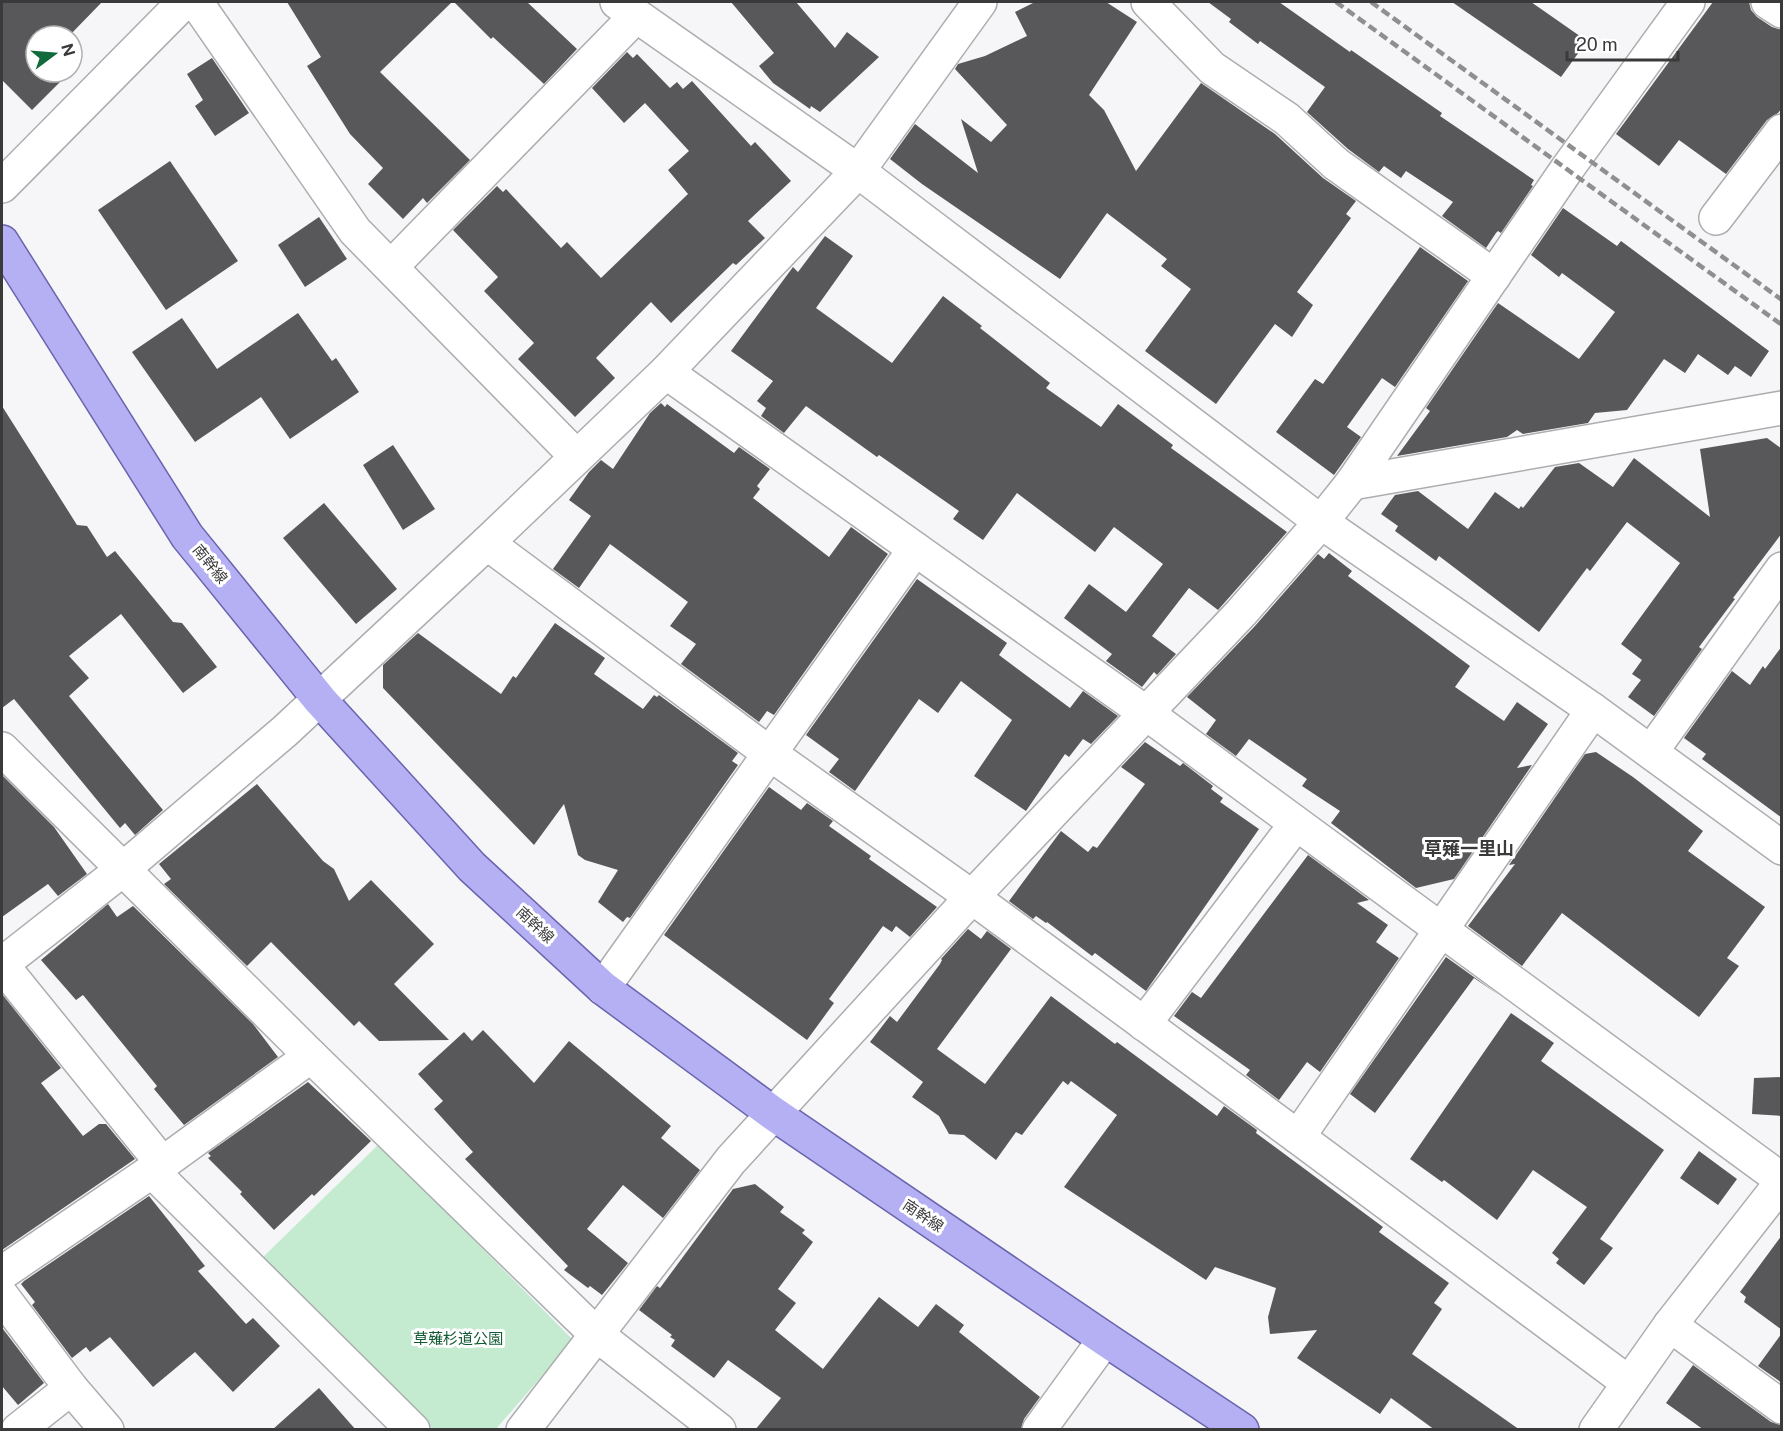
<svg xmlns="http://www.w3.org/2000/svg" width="1783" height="1431" viewBox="0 0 1783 1431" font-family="'Public Sans','Noto Sans JP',sans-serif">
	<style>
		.green { fill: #c4ebd0 }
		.building { fill: #58585b }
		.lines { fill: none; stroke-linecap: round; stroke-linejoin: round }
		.minor-casing { stroke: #acadaf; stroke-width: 36 }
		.major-casing { stroke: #6964ad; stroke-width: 36 }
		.minor { stroke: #fff; stroke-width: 33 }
		.major { stroke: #b4b0f3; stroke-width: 33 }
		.rail { stroke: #8f8f91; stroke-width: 4.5; stroke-dasharray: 9 4.5; stroke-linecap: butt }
		.labels { text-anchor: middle; stroke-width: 6; stroke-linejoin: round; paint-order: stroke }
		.street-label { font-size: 15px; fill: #3a3a3b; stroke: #fff }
		.park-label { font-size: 15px; fill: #135a34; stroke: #fff }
		.quarter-label { font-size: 18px; font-weight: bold; fill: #3a3a3b; stroke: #fff }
	</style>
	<rect width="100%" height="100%" fill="#f6f6f9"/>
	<polygon class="green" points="379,1144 573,1340 496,1429 433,1429 262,1258"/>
	<g class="building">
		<polygon points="2,2 102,2 69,36 36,36 36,72 70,72 32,110 2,80"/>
		<polygon points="287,2 452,2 380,72 470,160 427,203 423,198 403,219 368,184 383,168 350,134 307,66 321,57"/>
		<polygon points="454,2 527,2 577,49 544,84 493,37 491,39"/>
		<polygon points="731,2 796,2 835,48 847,32 879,57 820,112 811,106 810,109 773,83 759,66 774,53"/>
		<polygon points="1035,2 1106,2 1137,22 1089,95 1104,110 1136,171 1201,83 1275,134 1323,178 1356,201 1346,214 1351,218 1297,292 1313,305 1292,337 1275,324 1216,404 1145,351 1191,289 1161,266 1167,259 1107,213 1060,279 922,184 890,159 915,124 978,173 961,119 991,142 1007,125 955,69 958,64 985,56 1027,36 1015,12"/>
		<polygon points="1208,2 1279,2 1350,52 1351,50 1442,113 1440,116 1534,180 1531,185 1533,186 1501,233 1498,231 1496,233 1486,248 1442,216 1453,202 1406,171 1401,178 1384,166 1379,172 1348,149 1307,112 1325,87 1260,41 1258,44 1229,22 1231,19"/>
		<polygon points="1452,2 1531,2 1587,41 1561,77"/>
		<polygon points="1713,2 1749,2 1751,10 1757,17 1772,27 1782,30 1782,108 1778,113 1767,120 1726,174 1679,140 1659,166 1616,134"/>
		<polygon points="627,52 633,58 637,54 670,88 677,82 683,89 692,81 751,146 755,142 791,181 748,221 765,238 736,265 733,263 671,323 651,302 596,358 615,378 575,417 518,359 534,343 484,291 498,277 453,230 497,186 503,192 506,189 561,248 567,242 601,278 688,194 668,170 689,151 645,103 624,123 592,88"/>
		<polygon points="212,58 249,113 215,136 195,106 203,100 187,74"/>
		<polygon points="170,161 238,261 166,310 98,210"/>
		<polygon points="1563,208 1617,246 1621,241 1769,351 1751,377 1735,366 1728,375 1698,354 1685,373 1664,359 1627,410 1595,413 1588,423 1523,434 1517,430 1507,437 1397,456 1430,411 1426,408 1498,303 1579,359 1615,312 1562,273 1559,277 1531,255"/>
		<polygon points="319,217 347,259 305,287 278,245"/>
		<polygon points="825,236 853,256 816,308 892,363 943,296 982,326 980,328 1050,383 1046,388 1101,427 1118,404 1173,445 1171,448 1287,532 1218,610 1189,588 1152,636 1176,654 1157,675 1154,672 1142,687 1106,661 1112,654 1064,618 1089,584 1126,612 1163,564 1114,527 1095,552 1017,493 983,540 953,519 959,511 879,455 877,457 806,406 784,433 761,416 766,408 757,401 773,381 731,351 793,267 798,272"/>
		<polygon points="1420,247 1468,281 1395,387 1382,378 1347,427 1361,437 1334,475 1276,432 1315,379 1323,384"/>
		<polygon points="298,313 332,361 336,358 359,392 290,439 261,397 195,442 132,352 182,318 217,369"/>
		<polygon points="661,403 665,407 667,404 734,453 739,447 770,469 757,486 760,489 753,498 829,557 851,527 888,554 774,715 767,711 759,722 681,664 696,644 670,626 688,602 610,544 579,588 553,569 591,516 569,500 589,472 601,460 613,469 650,413"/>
		<polygon points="2,406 77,525 87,526 107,557 115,551 173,622 182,623 217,667 183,693 121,614 69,656 89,678 69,696 163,810 135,835 125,823 120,828 14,699 2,708"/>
		<polygon points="1767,438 1782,449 1782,533 1733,598 1735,599 1699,647 1702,649 1654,716 1628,697 1641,680 1632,674 1642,660 1621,644 1680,563 1627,522 1590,571 1587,568 1539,632 1439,556 1436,561 1395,531 1398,526 1381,514 1395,495 1418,491 1468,529 1495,492 1519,509 1521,506 1523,508 1555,467 1579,463 1613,487 1634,458 1710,517 1700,449"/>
		<polygon points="393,445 435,509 403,530 363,465"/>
		<polygon points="324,503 397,589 356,624 283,538"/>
		<polygon points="1329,553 1352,571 1348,576 1470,666 1455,687 1504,721 1517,702 1548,724 1517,768 1532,765 1454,879 1416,888 1331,823 1340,811 1302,786 1307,779 1249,739 1236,756 1206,734 1216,720 1187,697 1255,626 1318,554 1324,559"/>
		<polygon points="917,579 1007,643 999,655 1070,708 1083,691 1118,716 1091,744 1083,739 1069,757 1065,754 1026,811 974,776 1012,720 961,681 938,713 919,699 855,791 829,772 839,759 806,735"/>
		<polygon points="555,623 605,658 594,674 643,709 654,695 657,697 659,695 738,753 732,761 738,765 630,918 627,917 623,922 598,902 618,870 585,860 578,855 564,804 534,845 383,688 383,665 418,633 501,694 513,676 516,678"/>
		<polygon points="1782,646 1782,818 1702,759 1706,754 1684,738 1732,671 1750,685 1763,666 1765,669"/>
		<polygon points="1145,742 1180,766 1183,763 1213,786 1211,789 1223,798 1220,802 1259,829 1146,991 1095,953 1092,956 1047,922 1046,923 1036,916 1033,919 1009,901 1061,831 1088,852 1093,846 1097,848 1145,784 1121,767"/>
		<polygon points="1596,752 1633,777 1703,831 1688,851 1765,907 1727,958 1739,966 1699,1017 1562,913 1522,966 1468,926 1515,864 1509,865 1585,754"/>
		<polygon points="2,775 54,827 87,874 58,896 48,884 2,917"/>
		<polygon points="257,784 323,861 334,869 349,901 371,880 434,944 394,984 449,1040 379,1041 359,1021 354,1026 271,942 247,966 164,884 171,879 159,864"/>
		<polygon points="769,787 801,810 807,803 833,821 829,826 871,856 869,859 937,907 910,937 896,926 892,932 883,926 829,999 834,1003 807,1040 664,935"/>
		<polygon points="1308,855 1369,900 1357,903 1388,925 1376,942 1399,958 1320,1072 1307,1062 1279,1100 1246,1075 1250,1070 1174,1016 1192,992 1201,998"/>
		<polygon points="108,904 117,917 133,906 253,1024 278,1057 184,1125 154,1089 157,1086 83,995 76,1000 41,960"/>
		<polygon points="968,929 981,939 987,931 1011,949 937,1049 985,1084 1051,996 1115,1044 1117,1042 1217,1116 1224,1106 1257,1130 1256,1133 1383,1227 1379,1232 1449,1283 1434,1303 1442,1309 1412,1354 1520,1430 1435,1430 1391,1398 1380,1414 1297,1358 1317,1330 1270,1334 1268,1317 1276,1288 1215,1267 1206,1280 1064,1187 1117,1115 1071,1081 1068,1085 1063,1081 1022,1135 1016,1132 996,1160 964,1135 949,1134 939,1116 912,1097 923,1082 870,1042 890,1016 897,1022 940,964 942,960 941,959"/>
		<polygon points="1446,957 1499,995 1474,978 1375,1113 1350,1094"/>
		<polygon points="2,994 61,1068 41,1083 83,1136 99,1124 106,1124 135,1159 2,1250"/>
		<polygon points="1511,1013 1554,1043 1541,1061 1664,1150 1600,1239 1613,1248 1584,1285 1556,1263 1559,1259 1552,1253 1587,1207 1533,1170 1497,1220 1444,1180 1442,1182 1410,1159"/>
		<polygon points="483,1030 534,1083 569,1041 671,1126 661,1138 700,1170 663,1218 623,1185 587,1229 628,1263 602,1295 590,1286 588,1288 564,1270 568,1266 465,1159 473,1152 434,1109 443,1101 418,1074 464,1032 472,1041"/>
		<polygon points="1782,1077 1782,1116 1752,1114 1754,1078"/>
		<polygon points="308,1082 371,1141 314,1196 312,1194 274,1230 240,1194 242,1192 208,1158 211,1156 208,1153"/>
		<polygon points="1699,1151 1737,1179 1718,1205 1680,1178"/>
		<polygon points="755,1184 784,1207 780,1212 805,1230 802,1233 813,1242 778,1289 796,1303 775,1330 823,1369 879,1297 918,1327 936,1304 964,1325 959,1332 1040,1397 1024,1419 1021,1430 755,1430 781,1398 728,1360 714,1378 671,1346 675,1340 670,1337 672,1335 639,1310 657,1286 660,1288 733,1189"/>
		<polygon points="149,1196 205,1266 198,1271 246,1324 253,1318 280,1346 233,1392 195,1352 153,1387 110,1337 90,1352 86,1347 72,1358 32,1305 35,1302 21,1284 24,1281"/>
		<polygon points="1782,1235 1782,1330 1744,1302 1746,1297 1740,1292"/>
		<polygon points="3,1329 44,1383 18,1405 2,1386 2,1330"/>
		<polygon points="1782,1333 1782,1383 1758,1366"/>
		<polygon points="1693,1365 1771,1422 1782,1425 1782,1430 1704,1430 1666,1403"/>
		<polygon points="319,1388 356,1430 272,1430"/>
	</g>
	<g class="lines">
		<defs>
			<g id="minor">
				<polyline points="196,2 355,231 576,456"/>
				<polyline points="617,2 858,171 1321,522 1593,710 1782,848"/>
				<polyline points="1148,2 1212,68 1287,119 1336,164 1494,276"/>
				<polyline points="1768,2 1782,11"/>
				<polyline points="2,186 184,2"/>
				<polyline points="1716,218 1782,131"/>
				<polyline points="391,267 636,16"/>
				<polyline points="666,372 1146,713 1782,1180"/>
				<polyline points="1352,483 1782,408"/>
				<polyline points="487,543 769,753 972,897 1298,1137 1629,1383"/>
				<polyline points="2,749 311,1056 596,1334 719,1430"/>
				<polyline points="1651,752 1782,569"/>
				<polyline points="2,964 122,870 285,731 487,543 666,372 858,171 980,2"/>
				<polyline points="2,965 162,1163"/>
				<polyline points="603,988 915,549"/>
				<polyline points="1144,1024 1296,824"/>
				<polyline points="1298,1137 1593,710"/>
				<polyline points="152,1171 413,1430"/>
				<polyline points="2,1273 152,1171 311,1056"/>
				<polyline points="2,1296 71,1388 107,1430"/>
				<polyline points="1670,1325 1782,1407"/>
				<polyline points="18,1430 71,1388"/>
				<polyline points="523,1430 731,1160 972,897 1241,613 1321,522 1352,483 1567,169 1688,2"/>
				<polyline points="1039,1430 1105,1339"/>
				<polyline points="1596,1430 1670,1325 1782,1182"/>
			</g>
			<polyline id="major" points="2,242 187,536 320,700 472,867 603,988 774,1114 1105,1339 1242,1430"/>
		</defs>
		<use href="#minor" class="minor-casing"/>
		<use href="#major" class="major-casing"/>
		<use href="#minor" class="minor"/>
		<use href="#major" class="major"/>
		<g class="rail">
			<polyline points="1336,2 1782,325"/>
			<polyline points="1371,2 1782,300"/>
		</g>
	</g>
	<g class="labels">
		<g class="street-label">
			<text transform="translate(210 564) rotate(51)" y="5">南幹線</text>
			<text transform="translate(535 925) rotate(43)" y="5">南幹線</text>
			<text transform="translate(923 1216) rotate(34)" y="5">南幹線</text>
		</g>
		<g class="park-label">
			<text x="458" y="1344">草薙杉道公園</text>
		</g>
		<g class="quarter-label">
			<text x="1469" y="855">草薙一里山</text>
		</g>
	</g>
	<rect width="1783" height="1431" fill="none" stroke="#3a3a3b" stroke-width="6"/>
	<g transform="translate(54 54) rotate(74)"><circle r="28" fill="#ffffff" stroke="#b0b0b1" stroke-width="1.5"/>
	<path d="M0-4.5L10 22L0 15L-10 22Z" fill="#12693c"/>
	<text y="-9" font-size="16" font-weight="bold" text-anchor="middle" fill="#3a3a3b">N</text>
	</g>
	<path d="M1567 51v9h111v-9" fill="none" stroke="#3a3a3b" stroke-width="3"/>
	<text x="1576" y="51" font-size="18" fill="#3a3a3b" stroke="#ffffff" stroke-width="4.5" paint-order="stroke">20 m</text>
</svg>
